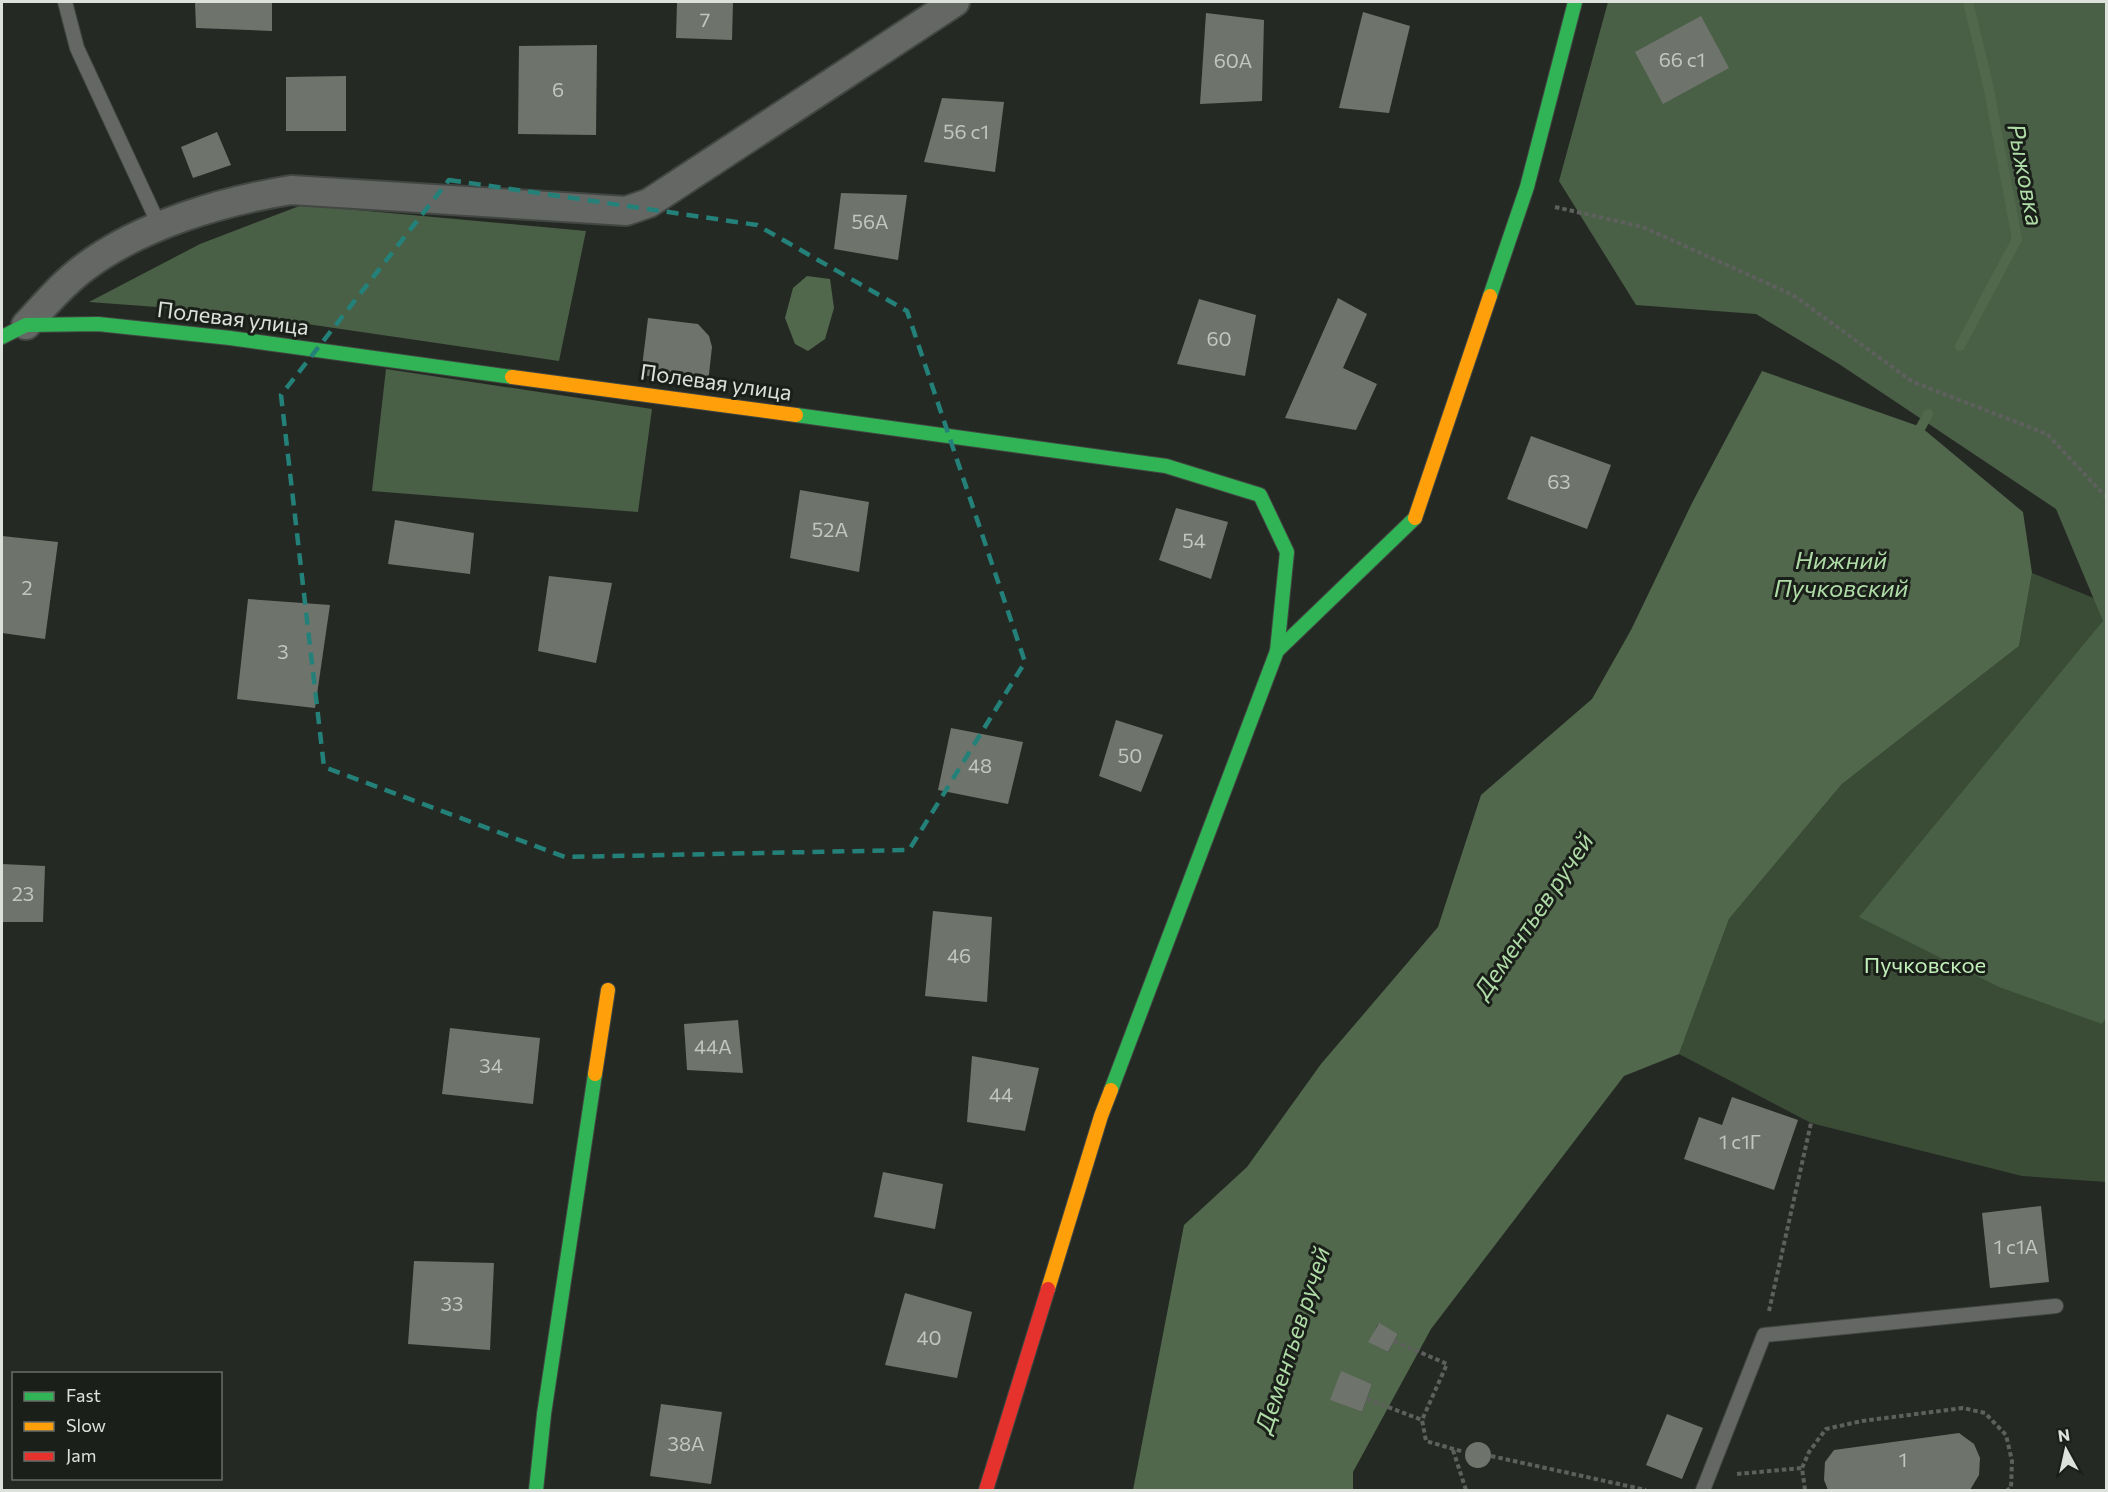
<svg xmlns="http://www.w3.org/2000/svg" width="2108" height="1492" viewBox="0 0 2108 1492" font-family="Commissioner,sans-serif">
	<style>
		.green { fill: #3a4c36 }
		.forest { fill: #4a6046 }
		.water { fill: #51684c; fill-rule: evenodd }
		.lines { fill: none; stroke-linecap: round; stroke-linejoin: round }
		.stream { stroke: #51684c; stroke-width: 10 }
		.building { fill: #6e746c }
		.lane-casing { stroke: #434743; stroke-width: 16 }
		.street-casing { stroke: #434743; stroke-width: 32 }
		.fast-casing { stroke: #434743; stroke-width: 16 }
		.slow-casing { stroke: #434743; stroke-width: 16 }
		.jam-casing { stroke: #434743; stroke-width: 16 }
		.path { stroke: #5d605d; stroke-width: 4; stroke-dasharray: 4.5 3; stroke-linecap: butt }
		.lane { stroke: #646764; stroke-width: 14 }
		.street { stroke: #646764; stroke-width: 28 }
		.fast { stroke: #30b455; stroke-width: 14 }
		.slow { stroke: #ff9f0a; stroke-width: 14 }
		.jam { stroke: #e5322d; stroke-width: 14 }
		.marked { fill: none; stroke: #248179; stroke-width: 4.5; stroke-dasharray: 12 8; stroke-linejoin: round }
		.labels { text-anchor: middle; stroke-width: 6; stroke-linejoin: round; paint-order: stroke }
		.number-label { font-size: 20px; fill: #c1c6c0 }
		.street-label { font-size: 22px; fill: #dde1dc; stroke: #1a2019 }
		.park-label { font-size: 22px; fill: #c2eeb9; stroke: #1a2019 }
		.water-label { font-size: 24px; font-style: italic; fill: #afdba7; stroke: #1a2019 }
	</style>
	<rect width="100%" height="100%" fill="#252924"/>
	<polygon class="green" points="2032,573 2106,603 2106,1182 2022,1176 1811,1123 1679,1054 1729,919 1842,784 2019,646"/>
	<g class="forest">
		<polygon points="1608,2 2106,2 2106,1018 2102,1024 1999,987 1859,917 2103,621 2056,509 1839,364 1756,314 1636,305 1559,181"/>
		<polygon points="302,205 586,231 559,361 225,312 89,302 200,244"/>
		<polygon points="386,369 652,409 638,512 372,491"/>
	</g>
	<g class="water">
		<polygon points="807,276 830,279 834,308 825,339 808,351 795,344 785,318 793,288"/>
		<path d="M1762,371L1921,427L2023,512L2032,573L2019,646L1842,784L1729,919L1679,1054L1624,1076L1431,1329L1353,1472V1490H1133L1184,1225L1247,1167L1321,1064L1438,927L1481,795L1592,699L1631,630L1692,503ZM1378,1324L1398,1334L1388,1352L1369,1342ZM1341,1372L1372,1384L1362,1412L1331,1400Z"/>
	</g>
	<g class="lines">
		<g class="stream">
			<polyline points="1960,346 2017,239 1988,85 1968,2"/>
			<polyline points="1913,436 1921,427 1928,414"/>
		</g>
	</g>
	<g class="building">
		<polygon points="195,2 272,2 272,31 196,28"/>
		<polygon points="677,2 733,2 732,40 676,38"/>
		<polygon points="1363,12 1410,26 1389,113 1339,108"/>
		<polygon points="1206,13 1264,20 1262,101 1200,104"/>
		<polygon points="1701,16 1729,68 1663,104 1635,52"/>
		<polygon points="597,45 596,135 518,134 519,46"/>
		<polygon points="346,76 346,131 286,131 286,77"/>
		<polygon points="942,98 1004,102 995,172 924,162"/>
		<polygon points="217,132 231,165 193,178 181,147"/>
		<polygon points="841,193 907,195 898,260 834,249"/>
		<polygon points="1338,298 1367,314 1343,368 1377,384 1356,430 1285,418"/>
		<polygon points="1199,299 1256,315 1245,376 1177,364"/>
		<polygon points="648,318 698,324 709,336 712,347 708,383 641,375"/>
		<polygon points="1531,436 1611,465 1587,529 1507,499"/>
		<polygon points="800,490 869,502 859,572 790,558"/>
		<polygon points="1176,508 1228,522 1211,579 1159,560"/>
		<polygon points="395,520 474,533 470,574 388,564"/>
		<polygon points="2,536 58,542 45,639 2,633"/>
		<polygon points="549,576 612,583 596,663 538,651"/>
		<polygon points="248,599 330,605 315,708 237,699"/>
		<polygon points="1116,720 1163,735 1141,792 1099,776"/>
		<polygon points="951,728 1023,742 1008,804 938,790"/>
		<polygon points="2,864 45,866 43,922 2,922"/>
		<polygon points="933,911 992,917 987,1002 925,996"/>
		<polygon points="738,1020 743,1073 687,1070 684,1024"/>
		<polygon points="450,1028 540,1038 533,1104 442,1094"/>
		<polygon points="972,1056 1039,1068 1025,1131 967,1122"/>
		<polygon points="1732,1097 1798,1120 1774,1190 1684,1159 1699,1117 1722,1125"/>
		<polygon points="883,1172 943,1184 935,1229 874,1217"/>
		<polygon points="2041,1206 2049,1282 1990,1288 1982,1213"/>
		<polygon points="414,1261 494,1263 490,1350 408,1344"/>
		<polygon points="905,1293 972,1312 957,1378 885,1365"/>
		<polygon points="1379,1323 1398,1334 1388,1352 1368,1342"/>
		<polygon points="1341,1371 1372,1384 1362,1412 1330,1400"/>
		<polygon points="661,1404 722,1412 711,1484 650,1476"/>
		<polygon points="1667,1414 1703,1428 1682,1479 1646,1465"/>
		<polygon points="1959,1433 1974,1444 1980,1458 1979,1475 1970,1490 1828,1490 1824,1480 1825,1462 1834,1450"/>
		<circle cx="1478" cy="1455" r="13"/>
	</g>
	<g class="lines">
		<defs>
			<g id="lane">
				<polyline points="65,2 77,48 160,227"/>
				<polyline points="1703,1490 1764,1335 2056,1306"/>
			</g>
			<path id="street" d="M26,325C45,305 63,283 85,267C141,225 223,201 291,190L626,211L649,203L955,2"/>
			<g id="fast">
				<polyline points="1490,296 1527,187 1575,2"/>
				<polyline points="2,337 26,325 98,324 230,338 512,377"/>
				<polyline points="796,415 1166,466 1260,495 1287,552 1277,651"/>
				<polyline points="1111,1090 1277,651 1415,518"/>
				<polyline points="536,1490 544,1414 595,1074"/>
			</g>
			<g id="slow">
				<polyline points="512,377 796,415"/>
				<polyline points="1415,518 1490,296"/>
				<polyline points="595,1074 608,990"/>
				<polyline points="1048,1289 1101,1116 1111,1090"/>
			</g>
			<polyline id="jam" points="986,1490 1048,1289"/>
		</defs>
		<use href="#lane" class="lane-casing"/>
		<use href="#street" class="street-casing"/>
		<use href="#fast" class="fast-casing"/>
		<use href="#slow" class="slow-casing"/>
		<use href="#jam" class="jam-casing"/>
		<g class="path">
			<polyline points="1555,207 1643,227 1793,295 1913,382 2047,434 2106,497"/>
			<polyline points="1769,1311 1811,1123"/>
			<polyline points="1394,1341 1447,1364 1422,1420 1426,1441 1464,1452"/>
			<polyline points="1367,1399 1422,1420"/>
			<polyline points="1453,1450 1466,1490"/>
			<polyline points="1491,1456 1646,1490"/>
			<polyline points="1737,1474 1802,1468"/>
			<polyline points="1805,1490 1802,1468 1809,1452 1826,1429 1862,1421 1963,1408 1985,1413 2006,1435 2012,1461 2011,1488 2007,1490"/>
		</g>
		<use href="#lane" class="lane"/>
		<use href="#street" class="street"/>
		<use href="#fast" class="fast"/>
		<use href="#slow" class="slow"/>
		<use href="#jam" class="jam"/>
	</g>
	<path class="marked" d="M449,180L757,225L907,311L1025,662L909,850L565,857L324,767L281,395Z"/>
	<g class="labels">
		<g class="number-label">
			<text x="705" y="27">7</text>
			<text x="1682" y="67">66 с1</text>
			<text x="1233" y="68">60А</text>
			<text x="558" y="97">6</text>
			<text x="966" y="139">56 с1</text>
			<text x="870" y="229">56А</text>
			<text x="1219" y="346">60</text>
			<text x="1559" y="489">63</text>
			<text x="830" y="537">52А</text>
			<text x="1194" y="548">54</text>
			<text x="27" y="595">2</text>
			<text x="283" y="659">3</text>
			<text x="1130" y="763">50</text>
			<text x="980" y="773">48</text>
			<text x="23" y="901">23</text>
			<text x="959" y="963">46</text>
			<text x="713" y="1054">44А</text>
			<text x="491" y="1073">34</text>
			<text x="1001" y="1102">44</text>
			<text x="1740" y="1149">1 с1Г</text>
			<text x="2016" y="1254">1 с1А</text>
			<text x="452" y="1311">33</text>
			<text x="929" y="1345">40</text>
			<text x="686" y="1451">38А</text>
			<text x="1903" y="1467">1</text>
		</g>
		<g class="street-label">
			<text transform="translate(233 318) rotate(7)" y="8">Полевая улица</text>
			<text transform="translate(716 382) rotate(8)" y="8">Полевая улица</text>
		</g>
		<g class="park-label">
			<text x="1925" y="973">Пучковское</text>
		</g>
		<g class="water-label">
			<text transform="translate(2025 175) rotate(79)" y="8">Рыжовка</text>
			<text x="1841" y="569">Нижний<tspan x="1841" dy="28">Пучковский</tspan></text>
			<text transform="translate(1534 916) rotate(-56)" y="8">Дементьев ручей</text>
			<text transform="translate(1293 1340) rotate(-72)" y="8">Дементьев ручей</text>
		</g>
	</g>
	<rect width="2108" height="1492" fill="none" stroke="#dde1dc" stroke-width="6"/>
	<rect x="12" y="1372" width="210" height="108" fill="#1a2019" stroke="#686d67" stroke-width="1.5"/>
	<rect x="24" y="1392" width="30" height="9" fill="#30b455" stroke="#686d67" stroke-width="1.5"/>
	<text x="66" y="1402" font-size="18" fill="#dde1dc">Fast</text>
	<rect x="24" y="1422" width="30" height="9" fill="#ff9f0a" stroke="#686d67" stroke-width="1.5"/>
	<text x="66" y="1432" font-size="18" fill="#dde1dc">Slow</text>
	<rect x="24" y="1452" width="30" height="9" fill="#e5322d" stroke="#686d67" stroke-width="1.5"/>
	<text x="66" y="1462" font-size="18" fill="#dde1dc">Jam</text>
	<g transform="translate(2066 1450) rotate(352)" stroke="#1a2019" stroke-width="4.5" paint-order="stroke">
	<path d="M0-4.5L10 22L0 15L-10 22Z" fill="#dde1dc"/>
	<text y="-9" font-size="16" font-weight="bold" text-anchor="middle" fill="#dde1dc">N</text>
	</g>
</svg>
